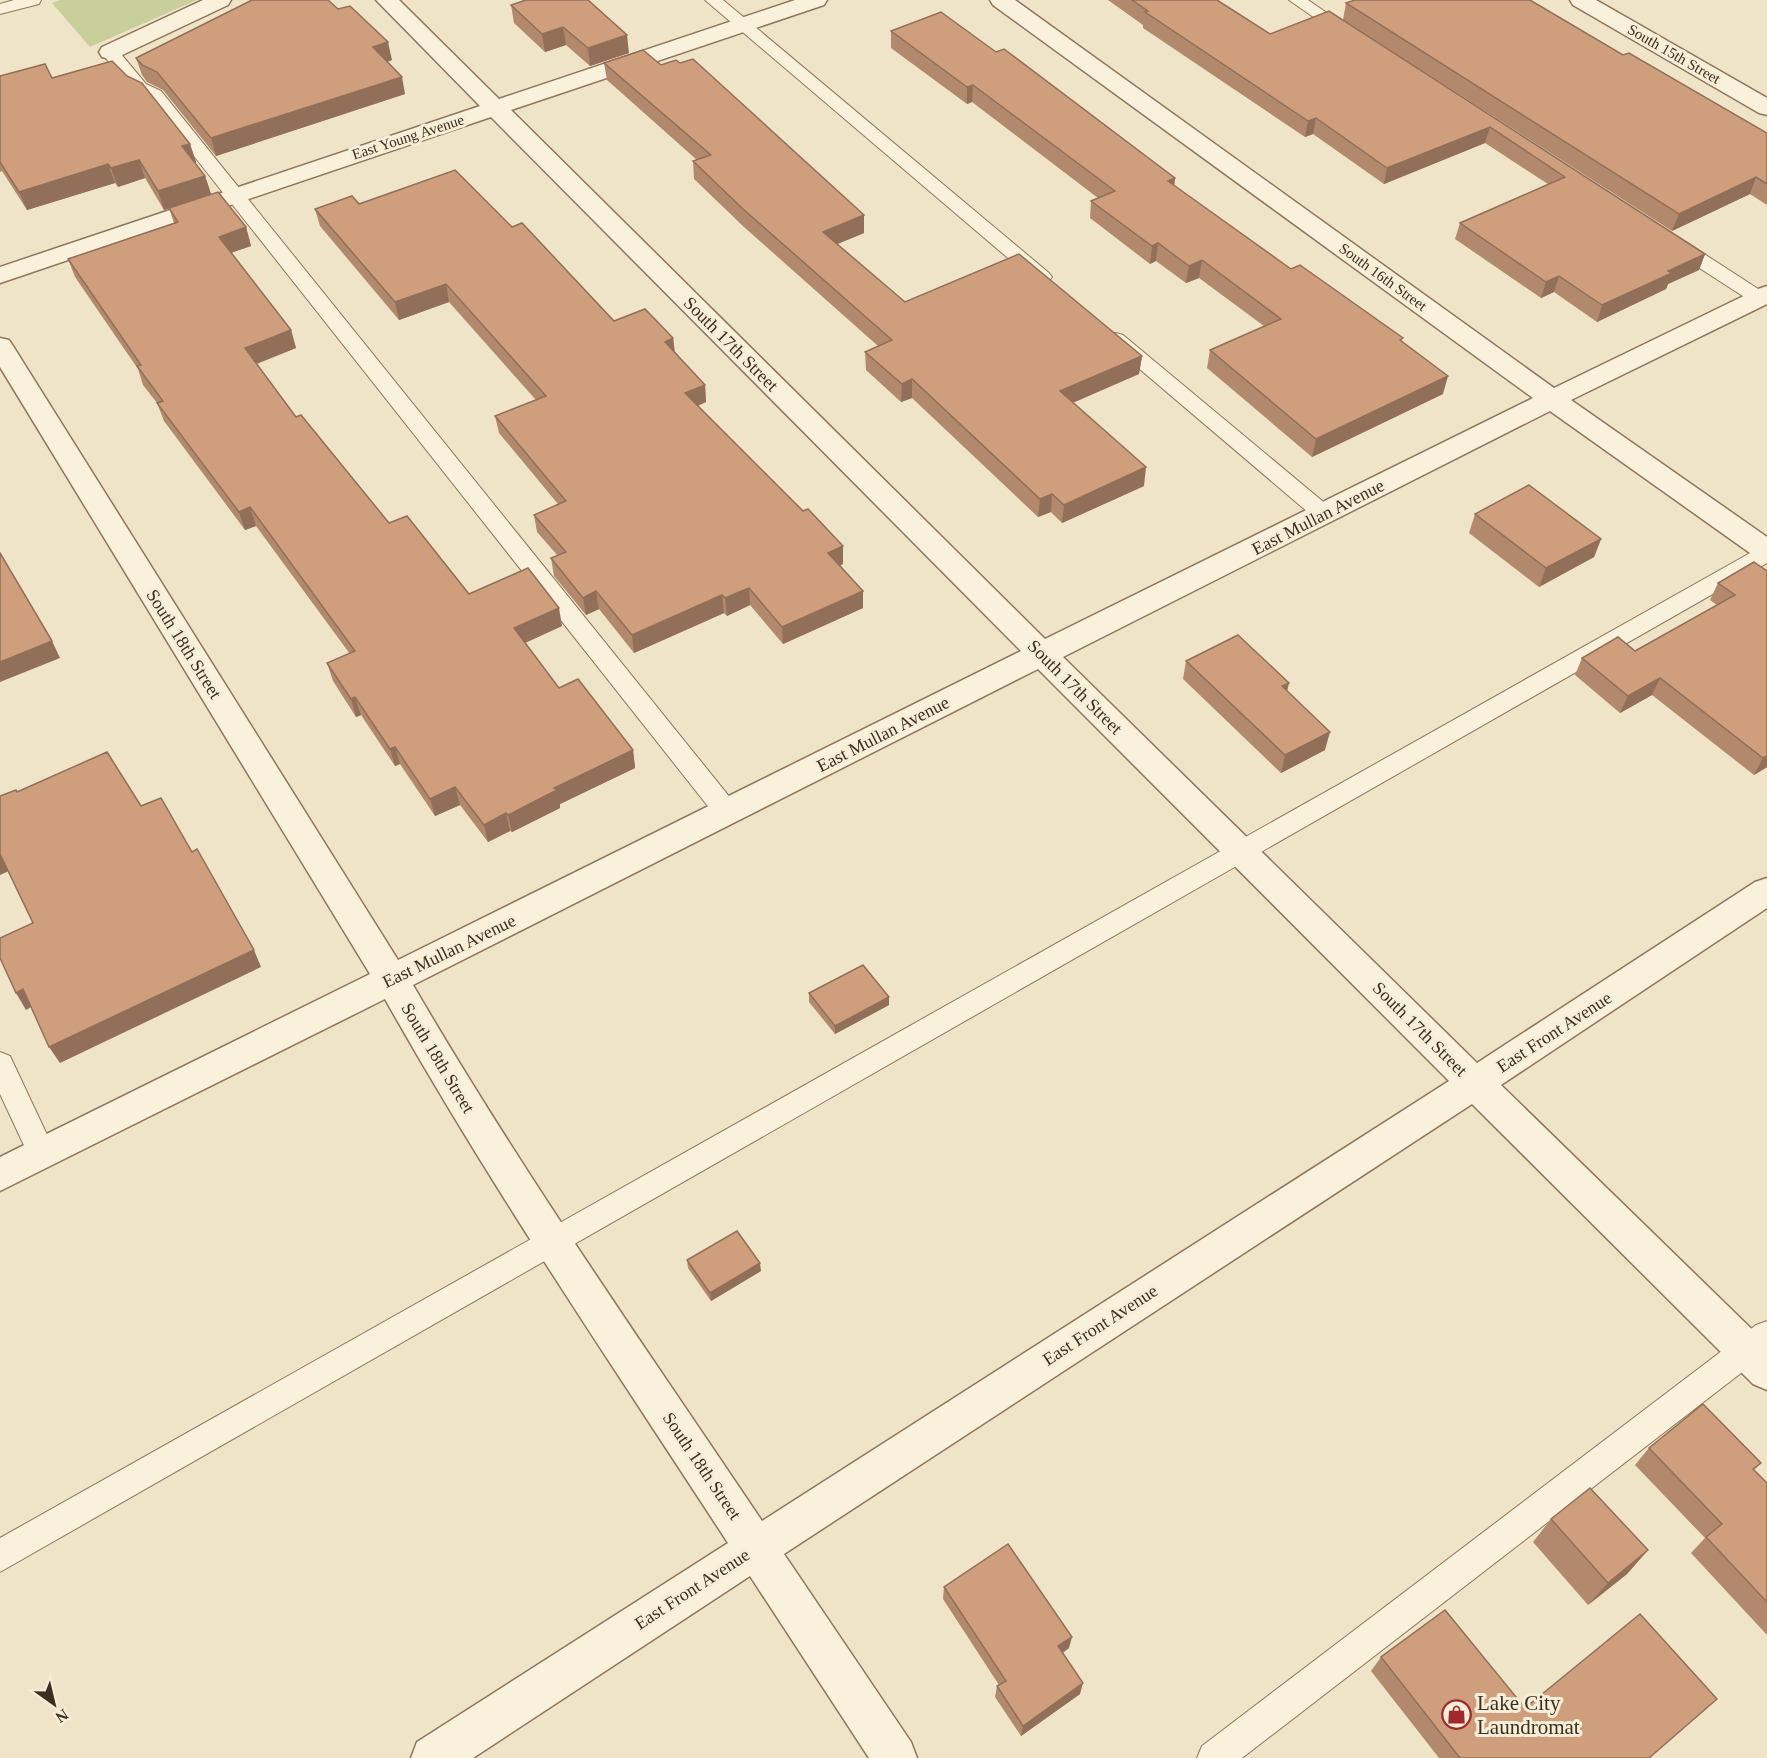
<svg xmlns="http://www.w3.org/2000/svg" width="1767" height="1758" viewBox="0 0 1767 1758" font-family="Georgia,serif">
	<style>
		.green { fill: #c9cf9b }
		.lines { fill: none; stroke-linecap: round; stroke-linejoin: round }
		.service-casing { stroke: #8d765c; stroke-width: 2 }
		.minor-casing { stroke: #8d765c; stroke-width: 3 }
		.service { fill: #faf1dc; fill-rule: evenodd }
		.minor { fill: #faf1dc; fill-rule: evenodd }
		.wall { fill: #b2896c }
		.shaded-wall { fill: #916f58 }
		.building { fill: #cf9f7d; stroke: #916f58; stroke-width: 1.5 }
		.labels { text-anchor: middle; stroke-width: 6; stroke-linejoin: round; paint-order: stroke }
		.far-street-label { font-size: 15px; fill: #3d2e20; stroke: #f7eed8 }
		.street-label { font-size: 18px; fill: #3d2e20; stroke: #f7eed8 }
		.near-poi-label { font-size: 21px; fill: #3d2e20; stroke: #f7eed8; text-anchor: start }
	</style>
	<rect width="100%" height="100%" fill="#f0e4c8"/>
	<polygon class="green" points="60,0 197,0 90,47 52,3"/>
	<g class="lines">
		<defs>
			<g id="service">
				<polygon points="14,0 41,0 39,4 0,14 0,4"/>
				<polygon points="705,0 723,0 1049,273 1052,277 1049,281 1035,281"/>
				<polygon points="1289,0 1308,0 1356,33 1354,37 1342,37"/>
				<polygon points="110,47 116,48 146,84 161,91 736,805 739,812 736,819 727,822 718,819 149,99 134,92 104,56 101,52 104,48"/>
				<polygon points="1674,237 1681,239 1766,294 1766,302 1752,302 1667,247 1664,243 1667,239"/>
				<polygon points="1116,333 1123,335 1332,509 1335,514 1332,519 1324,521 1316,519 1109,343 1106,339 1109,335"/>
				<polygon points="1767,545 1767,563 0,1572 0,1538 1759,548"/>
				<polygon points="0,1052 10,1056 56,1154 52,1163 42,1166 32,1163 28,1154 0,1094"/>
				<polygon points="1767,1321 1767,1353 1242,1758 1197,1758 1202,1746 1756,1325"/>
			</g>
			<g id="minor">
				<polygon points="203,0 231,0 228,5 118,57 110,59 102,57 99,52 102,47"/>
				<path d="M376,0H399L499,99L795,0H827L824,5L511,110L1045,639L1533,398L993,5L990,0H1015L1554,388L1758,289L1767,286V304L1571,400L1767,537V561L1757,558L1550,411L1063,657L1477,1063L1755,882L1767,878V908L1501,1085L1767,1344V1390L1753,1384L1472,1104L784,1554L911,1742L917,1758H869L750,1576L473,1758H411L417,1742L728,1543C611,1363 490,1186 385,999L0,1191V1157L370,974L0,367V338L9,340L13,346L398,960L1021,651L491,117L0,283V267L480,106ZM1038,669L1449,1081L762,1521C643,1344 520,1169 413,985Z"/>
				<polygon points="1570,0 1596,0 1767,98 1767,115 1759,113 1573,5"/>
			</g>
		</defs>
		<use href="#service" class="service-casing"/>
		<use href="#minor" class="minor-casing"/>
		<use href="#service" class="service"/>
		<use href="#minor" class="minor"/>
	</g>
	<g class="wall">
		<polygon points="1108,0 1217,0 1270,34 1329,11 1705,254 1699,270 1668,284 1666,289 1597,322 1554,292 1541,298 1455,239 1460,223 1548,184 1485,143 1384,184 1313,134 1305,137 1143,28 1143,25"/>
		<polygon points="1346,3 1623,55 1767,133 1767,205 1750,194 1672,231 1343,20"/>
		<polygon points="511,5 629,53 590,66 566,45 545,52 514,23"/>
		<polygon points="891,31 996,52 1175,178 1174,186 1291,269 1402,341 1443,394 1312,457 1207,368 1210,350 1264,326 1199,278 1186,283 1156,261 1150,264 1090,218 1091,201 1098,198 972,102 967,104 891,48"/>
		<polygon points="136,58 392,60 387,62 405,94 216,156 163,90 147,82 142,75"/>
		<polygon points="604,63 661,65 864,233 837,244 905,302 1142,356 1139,374 1073,402 1144,486 1062,523 1051,512 1038,517 912,398 901,402 866,370 865,352 878,346 744,227 694,179 693,161 697,160 607,80"/>
		<polygon points="0,76 52,78 190,144 196,162 195,162 205,176 211,194 164,210 145,178 118,187 115,183 27,210 2,171 0,172"/>
		<polygon points="359,204 512,227 614,321 673,338 675,352 705,385 706,402 698,406 803,511 843,546 843,564 840,565 863,591 863,608 783,644 750,605 727,616 724,613 634,653 599,609 586,615 554,576 551,558 558,556 537,532 534,515 558,504 499,433 495,416 536,400 449,302 399,320 320,226 315,209"/>
		<polygon points="169,208 246,227 251,246 231,253 291,330 296,348 257,364 296,417 389,523 469,594 562,626 525,643 559,688 633,750 635,768 560,804 560,808 512,832 510,831 488,842 460,805 435,816 400,764 395,766 361,715 356,717 333,681 327,663 350,654 256,526 245,530 164,421 157,403 143,385 138,369 75,277 68,259 174,223"/>
		<polygon points="1475,514 1601,539 1594,557 1539,587 1469,533"/>
		<polygon points="1754,562 1767,767 1754,775 1652,695 1620,713 1575,675 1582,658 1635,651 1717,605 1710,600 1718,583"/>
		<polygon points="1186,661 1287,691 1325,750 1281,773 1183,679"/>
		<polygon points="809,993 889,1005 835,1034 809,1002"/>
		<polygon points="687,1260 761,1271 711,1301 688,1268"/>
		<polygon points="1649,1448 1761,1463 1754,1470 1767,1483 1767,1635 1691,1553 1705,1538 1635,1465"/>
		<polygon points="1551,1519 1648,1550 1627,1574 1588,1605 1533,1542"/>
		<polygon points="944,1587 1069,1648 1063,1653 1080,1694 1021,1736 995,1697 997,1686 999,1685 943,1599"/>
		<polygon points="1381,1657 1525,1708 1649,1758 1439,1758 1371,1671"/>
	</g>
	<g class="shaded-wall">
		<polygon points="563,27 566,45 545,52 542,34"/>
		<polygon points="627,35 629,53 590,66 588,48"/>
		<polygon points="388,42 392,60 377,65 373,47"/>
		<polygon points="402,77 405,94 216,156 211,138"/>
		<polygon points="973,85 972,102 967,104 967,87"/>
		<polygon points="1316,118 1313,134 1305,137 1308,121"/>
		<polygon points="1490,127 1485,143 1384,184 1387,168"/>
		<polygon points="190,144 196,162 188,165 182,146"/>
		<polygon points="139,160 145,178 118,187 111,168"/>
		<polygon points="108,164 115,183 27,210 19,192"/>
		<polygon points="205,176 211,194 164,210 158,191"/>
		<polygon points="1756,177 1750,194 1672,231 1679,214"/>
		<polygon points="1175,178 1173,195 1168,181"/>
		<polygon points="864,215 864,233 823,250 823,232"/>
		<polygon points="246,227 251,246 224,255 219,237"/>
		<polygon points="1158,243 1156,261 1150,264 1152,246"/>
		<polygon points="1705,254 1699,270 1668,284 1666,289 1597,322 1602,305 1668,271"/>
		<polygon points="1202,260 1199,278 1186,283 1189,266"/>
		<polygon points="1559,276 1554,292 1541,298 1546,282"/>
		<polygon points="446,284 449,302 399,320 395,302"/>
		<polygon points="291,330 296,348 250,366 245,348"/>
		<polygon points="673,338 675,356 665,342"/>
		<polygon points="1142,356 1139,374 1059,409 1060,391"/>
		<polygon points="1448,376 1443,394 1312,457 1316,439"/>
		<polygon points="912,379 912,398 901,402 902,384"/>
		<polygon points="705,385 706,402 687,410 685,393"/>
		<polygon points="1146,467 1144,486 1062,523 1064,505"/>
		<polygon points="1052,494 1051,512 1038,517 1040,499"/>
		<polygon points="250,507 256,526 245,530 239,512"/>
		<polygon points="1601,539 1594,557 1539,587 1546,568"/>
		<polygon points="843,546 843,564 829,570 828,553"/>
		<polygon points="749,588 750,605 727,616 725,598"/>
		<polygon points="596,591 599,609 586,615 583,598"/>
		<polygon points="863,591 863,608 783,644 782,627"/>
		<polygon points="722,595 724,613 634,653 632,635"/>
		<polygon points="559,608 562,626 518,646 514,628"/>
		<polygon points="52,641 60,658 0,682 0,662"/>
		<polygon points="1660,678 1652,695 1620,713 1628,696"/>
		<polygon points="1289,683 1285,701 1282,686"/>
		<polygon points="355,697 361,715 356,717 351,699"/>
		<polygon points="1330,732 1325,750 1281,773 1285,755"/>
		<polygon points="395,747 400,764 395,766 390,749"/>
		<polygon points="633,750 635,768 560,804 560,808 512,832 508,815 554,788"/>
		<polygon points="1767,756 1767,767 1754,775 1763,758"/>
		<polygon points="455,787 460,805 435,816 430,799"/>
		<polygon points="506,813 510,831 488,842 484,825"/>
		<polygon points="0,854 9,871 0,875"/>
		<polygon points="254,950 261,967 60,1063 49,1047"/>
		<polygon points="23,989 33,1006 26,1010 16,993"/>
		<polygon points="889,997 889,1005 835,1034 835,1026"/>
		<polygon points="760,1263 761,1271 711,1301 710,1293"/>
		<polygon points="1648,1550 1627,1574 1588,1605 1608,1583"/>
		<polygon points="1072,1637 1069,1648 1055,1657 1058,1646"/>
		<polygon points="1083,1683 1080,1694 1021,1736 1023,1726"/>
	</g>
	<g class="building">
		<polygon points="252,0 328,0 338,9 350,6 388,42 373,47 402,77 211,138 157,72 142,65 136,58"/>
		<polygon points="526,0 588,0 627,35 588,48 563,27 542,34 511,5"/>
		<polygon points="1132,0 1217,0 1270,34 1329,11 1705,254 1668,271 1672,273 1602,305 1559,276 1546,282 1460,223 1565,177 1490,127 1387,168 1316,118 1308,121 1145,12 1148,11"/>
		<polygon points="1355,0 1530,0 1623,55 1629,53 1767,133 1767,184 1756,177 1679,214 1346,3"/>
		<polygon points="941,12 996,52 1004,49 1175,178 1168,181 1291,269 1300,265 1403,338 1400,340 1448,376 1316,439 1210,350 1281,319 1202,260 1189,266 1158,243 1152,246 1091,201 1115,191 973,85 967,87 891,31"/>
		<polygon points="643,50 661,65 676,60 680,63 693,59 864,215 823,232 905,302 1019,254 1142,356 1060,391 1146,467 1064,505 1052,494 1040,499 912,379 902,384 865,352 892,340 743,209 693,161 711,155 604,63"/>
		<polygon points="112,61 127,76 142,83 190,144 182,146 205,176 158,191 139,160 111,168 108,164 19,192 0,162 0,76 45,64 52,78"/>
		<polygon points="455,170 512,227 522,223 614,321 645,309 673,338 665,342 705,385 685,393 803,511 808,509 843,546 828,553 863,591 782,627 749,588 725,598 722,595 632,635 596,591 583,598 551,558 566,552 534,515 566,501 495,416 546,396 446,284 395,302 315,209 352,196 359,204"/>
		<polygon points="218,192 246,227 219,237 291,330 245,348 296,417 301,415 389,523 407,516 469,594 528,568 559,608 514,628 559,688 578,679 633,750 554,788 557,790 508,815 506,813 484,825 455,787 430,799 395,747 390,749 355,697 351,699 327,663 355,651 250,507 239,512 157,403 163,401 137,366 141,365 68,259 178,222 169,208"/>
		<polygon points="1529,485 1601,539 1546,568 1475,514"/>
		<polygon points="0,553 52,641 0,662"/>
		<polygon points="1754,562 1767,571 1767,756 1763,758 1660,678 1628,696 1582,658 1618,637 1635,651 1735,595 1718,583"/>
		<polygon points="1238,635 1289,683 1282,686 1330,732 1285,755 1186,661"/>
		<polygon points="107,752 141,806 161,798 192,852 197,849 254,950 49,1047 23,989 16,993 0,958 0,938 33,923 0,854 0,796 16,790 17,792"/>
		<polygon points="863,965 889,997 835,1026 809,993"/>
		<polygon points="737,1231 760,1263 710,1293 687,1260"/>
		<polygon points="1703,1404 1761,1463 1753,1469 1767,1483 1767,1602 1706,1537 1722,1524 1649,1448"/>
		<polygon points="1590,1488 1648,1550 1608,1583 1551,1519"/>
		<polygon points="1008,1544 1072,1637 1058,1646 1083,1683 1023,1726 997,1686 1006,1681 944,1587"/>
		<polygon points="1445,1610 1525,1708 1640,1614 1717,1699 1649,1758 1460,1758 1381,1657"/>
	</g>
	<defs>
		<symbol id="shop-ring" viewBox="-11 -11 22 22"><circle r="9.5" fill="#f7eed8" stroke="#9e2a2b" stroke-width="1.5"/><path d="M-5-2.5h2.3a2.7 3.5 0 0 1 5.4 0H5L5.5 6h-11ZM-1.5-2.5h3a1.5 2.3 0 0 0-3 0Z" fill="#9e2a2b"/></symbol>
	</defs>
	<g fill-rule="evenodd">
		<use href="#shop-ring" x="1440" y="1698" width="33" height="33"/>
	</g>
	<g class="labels">
		<g class="far-street-label">
			<text transform="translate(1674 54) rotate(30)" y="5">South 15th Street</text>
			<text transform="translate(408 137) rotate(-18)" y="5">East Young Avenue</text>
			<text transform="translate(1383 277) rotate(36)" y="5">South 16th Street</text>
		</g>
		<g class="street-label">
			<text transform="translate(731 344) rotate(45)" y="6">South 17th Street</text>
			<text transform="translate(1318 517) rotate(-27)" y="6">East Mullan Avenue</text>
			<text transform="translate(184 644) rotate(58)" y="6">South 18th Street</text>
			<text transform="translate(1075 687) rotate(45)" y="6">South 17th Street</text>
			<text transform="translate(883 734) rotate(-27)" y="6">East Mullan Avenue</text>
			<text transform="translate(449 951) rotate(-26)" y="6">East Mullan Avenue</text>
			<text transform="translate(1420 1029) rotate(45)" y="6">South 17th Street</text>
			<text transform="translate(1554 1032) rotate(-33)" y="6">East Front Avenue</text>
			<text transform="translate(438 1058) rotate(59)" y="6">South 18th Street</text>
			<text transform="translate(1100 1325) rotate(-33)" y="6">East Front Avenue</text>
			<text transform="translate(702 1466) rotate(56)" y="6">South 18th Street</text>
			<text transform="translate(692 1589) rotate(-33)" y="6">East Front Avenue</text>
		</g>
		<g class="near-poi-label">
			<text x="1477" y="1710">Lake City<tspan x="1477" dy="24">Laundromat</tspan></text>
		</g>
	</g>
	<g transform="translate(54 1704) rotate(146)" stroke="#f7eed8" stroke-width="4.5" paint-order="stroke">
	<path d="M0-4.5L10 22L0 15L-10 22Z" fill="#3d2e20"/>
	<text y="-9" font-size="16" font-weight="bold" text-anchor="middle" fill="#3d2e20">N</text>
	</g>
</svg>
